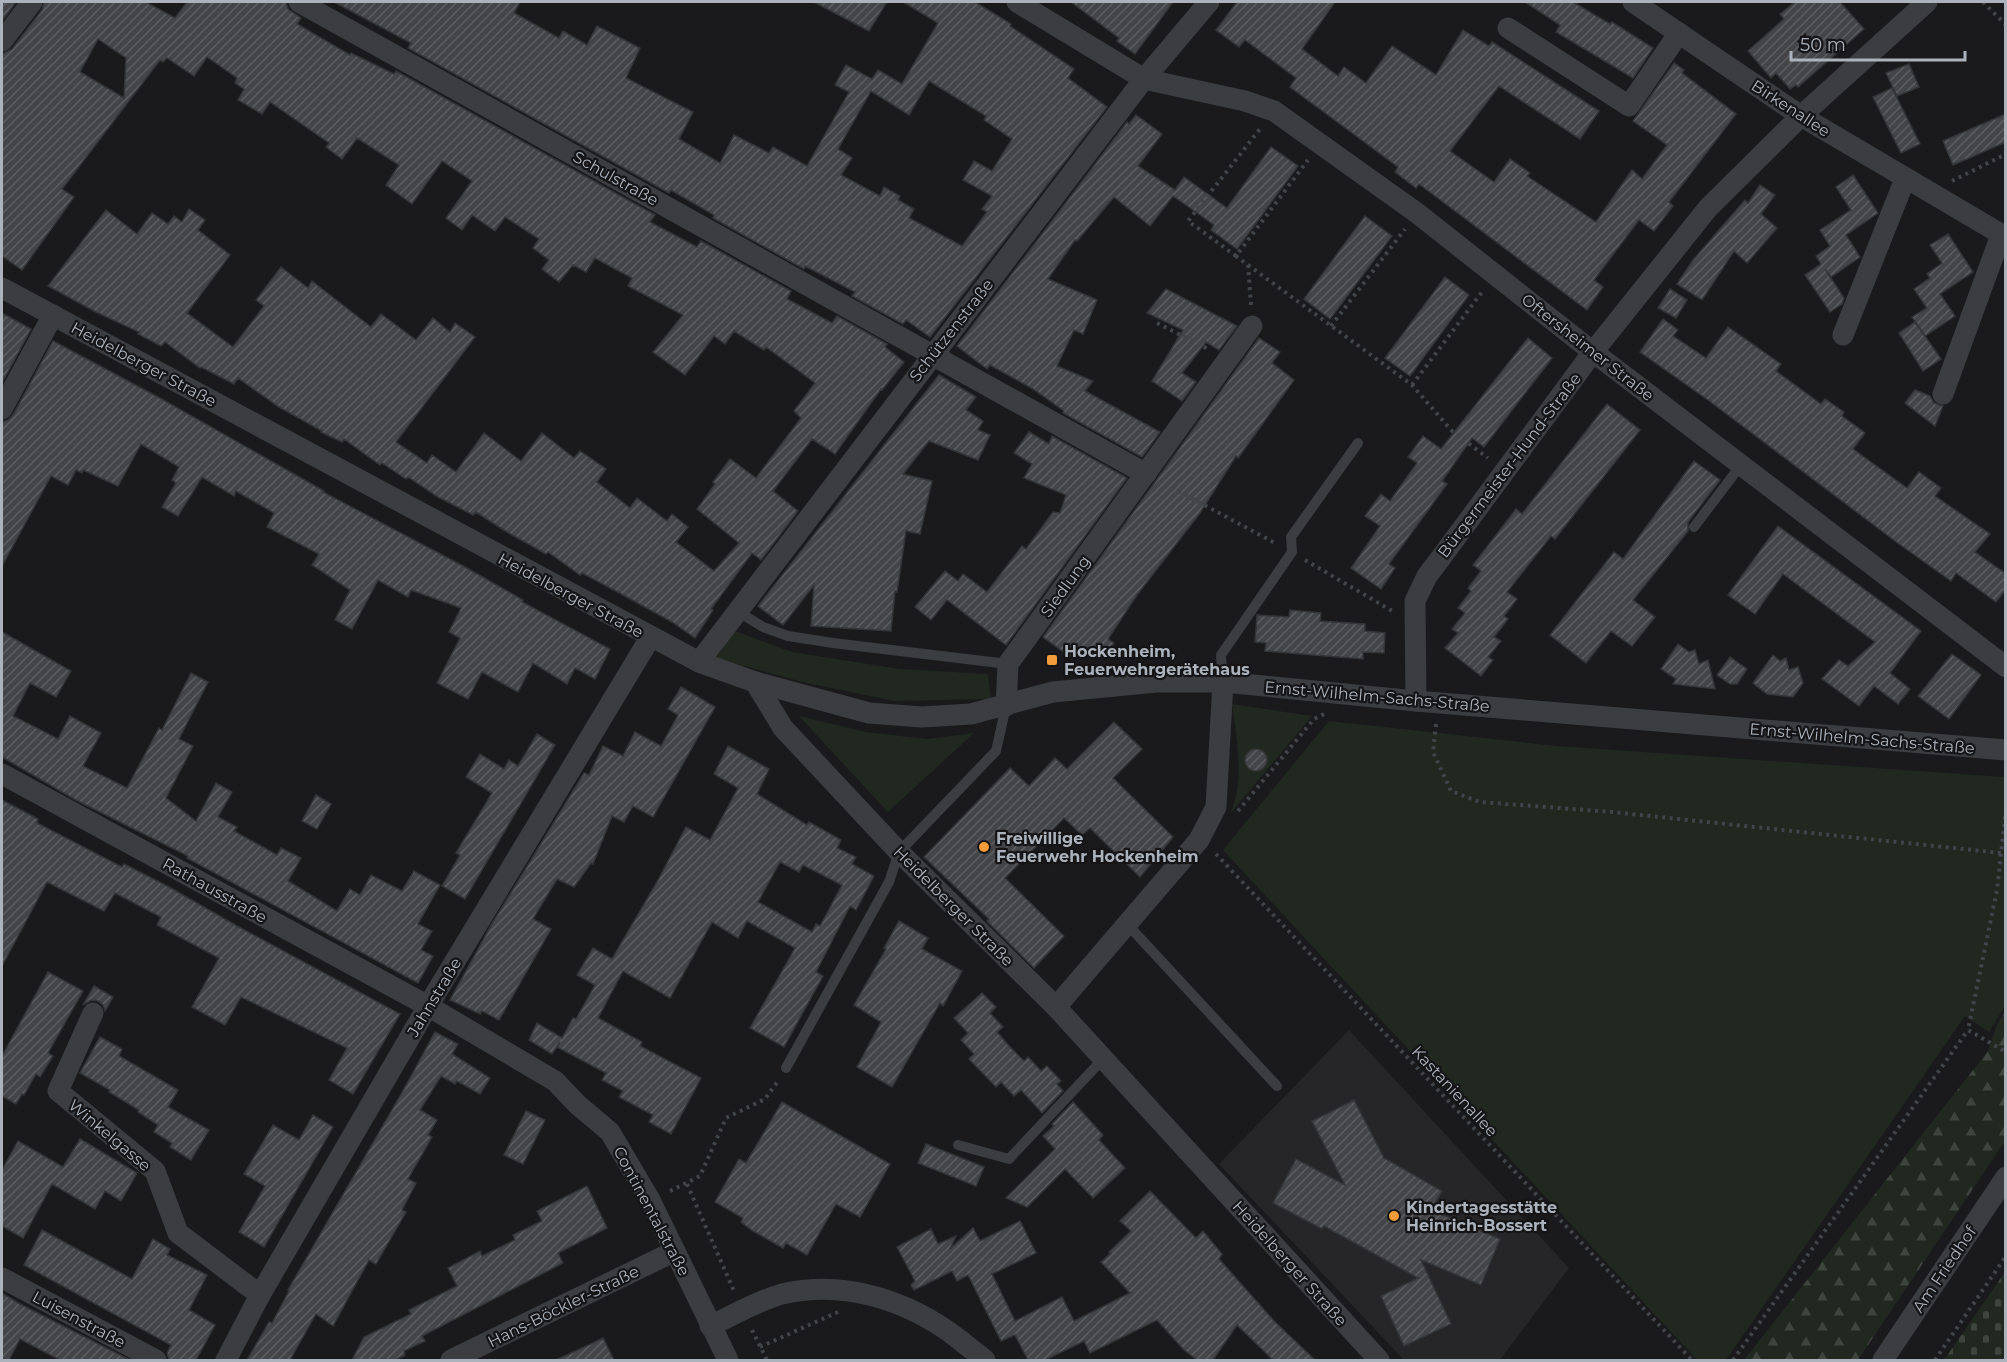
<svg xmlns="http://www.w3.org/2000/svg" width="2007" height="1362" viewBox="0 0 2007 1362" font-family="Montserrat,sans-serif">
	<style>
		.built { fill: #262629 }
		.green { fill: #202820 }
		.forest { fill: url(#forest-firs) }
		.cemetery { fill: url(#cemetery-stones) }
		.building { fill: url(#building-hatch); stroke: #343538; stroke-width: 1.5; fill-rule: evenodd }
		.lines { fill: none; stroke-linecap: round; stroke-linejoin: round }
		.path { stroke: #414448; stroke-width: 4; stroke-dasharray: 3 4.5; stroke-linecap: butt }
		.lane { stroke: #3b3d41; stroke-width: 10 }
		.street { stroke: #3b3d41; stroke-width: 21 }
		.poi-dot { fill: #f39c3b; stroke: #151517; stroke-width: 2 }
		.labels { text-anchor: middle; stroke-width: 4.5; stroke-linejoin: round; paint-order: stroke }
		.street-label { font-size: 16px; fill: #acb3bc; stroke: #151517 }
		.poi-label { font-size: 16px; font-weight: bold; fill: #acb3bc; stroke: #151517; text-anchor: start }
	</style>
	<defs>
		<pattern id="forest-firs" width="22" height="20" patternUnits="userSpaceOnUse" patternTransform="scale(1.5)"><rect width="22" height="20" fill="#202820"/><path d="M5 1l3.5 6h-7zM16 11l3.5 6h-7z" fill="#3e453e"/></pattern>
		<pattern id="cemetery-stones" width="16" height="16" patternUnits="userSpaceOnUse" patternTransform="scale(1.5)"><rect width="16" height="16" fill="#202820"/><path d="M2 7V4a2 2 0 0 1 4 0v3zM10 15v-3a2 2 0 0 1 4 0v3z" fill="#3e453e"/></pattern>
		<pattern id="building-hatch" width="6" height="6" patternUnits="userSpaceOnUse" patternTransform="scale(1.5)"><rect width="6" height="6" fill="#444549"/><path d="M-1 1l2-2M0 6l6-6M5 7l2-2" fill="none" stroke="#5c5d61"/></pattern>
	</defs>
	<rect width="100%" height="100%" fill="#1a1a1c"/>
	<polygon class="built" points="1349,1030 1569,1268 1500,1360 1404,1360 1219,1164"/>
	<g class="green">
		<polygon points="735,631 792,652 900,669 988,674 991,699 894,701 802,682 716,658"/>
		<path d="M1232,704L1312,716L1230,814C1245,781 1237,739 1232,704Z"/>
		<polygon points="799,716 866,732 927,739 974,733 888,812"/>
		<polygon points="1329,721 1557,746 2005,777 2005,1006 1989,1032 1965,1016 1726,1360 1697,1360 1223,850"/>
	</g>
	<polygon class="forest" points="2005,1012 2005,1141 1858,1360 1744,1360 1988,1051 1997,1025"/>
	<polygon class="cemetery" points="2005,1272 2005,1360 1944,1360"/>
	<g class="building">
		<polygon points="2,2 16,2 2,21"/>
		<path d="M44,2H146L175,18L187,2H286L288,9L301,18L297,24L350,55L351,53L394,74L396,71L655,215L650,222L697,247L701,241L791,291L787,299L832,323L837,316L887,344L885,347L904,362L882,390L881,389L835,454L812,439L773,491L798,511L761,560L752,553L711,609L713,610L695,638L672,622L614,590L582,573L580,575L548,552L546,554L507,532L476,512L473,515L438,497L408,477L406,479L382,463L380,465L344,439L342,442L321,432L322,431L279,407L238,378L234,384L201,367L200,368L165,342L161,346L138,334L139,332L96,312L48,286L106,210L137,234L152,213L168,224L174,216L182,222L189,209L205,220L198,230L230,255L187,313L233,347L264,306L256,300L281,267L308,288L312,281L371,327L381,314L416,340L433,318L450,332L455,323L475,337L396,442L427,463L432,455L456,472L484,433L521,461L542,433L574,458L580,451L606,469L597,482L630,508L637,498L667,521L672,514L688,527L676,542L714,571L739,543L697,509L715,484L713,482L730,459L756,478L801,418L794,411L815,383L766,347L764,350L734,331L725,344L714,336L685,375L653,352L683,315L628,286L632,278L595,258L586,272L573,265L559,282L542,269L549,260L533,248L539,239L505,217L495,231L472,215L462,230L446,218L472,181L442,161L412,204L386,185L399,165L357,138L342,159L326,147L329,143L270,102L262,114L238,100L244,89L235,83L237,78L207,57L194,76L167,58L163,62L160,60L62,189L74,197L22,270L2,256V54L12,49L42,10ZM98,39L126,58L124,98L80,72Z"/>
		<path d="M334,2H520L514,13L559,38L563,31L587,45L597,26L640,48L626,78L693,112L679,139L720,163L734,135L769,153L773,147L807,166L849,92L835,85L846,65L872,79L878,70L902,84L938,23L903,2H975L1011,24L1010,26L1074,69L1068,78L1107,107L930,337L906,320L903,324L852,296L855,292L805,266L804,269L713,218L714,215L671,190L669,193L408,48L411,43ZM929,81L986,116L984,120L1012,139L992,171L974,161L963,180L992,196L982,209L987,212L962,246L909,218L914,209L898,200L900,196L884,187L880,196L841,175L852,158L838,149L871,91L909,115Z"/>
		<polygon points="814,2 887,2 869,31"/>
		<polygon points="1071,2 1173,2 1135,54 1117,41 1119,38"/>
		<polygon points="1237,2 1335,2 1302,49 1338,76 1344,67 1366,83 1392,46 1436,75 1463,30 1489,46 1492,42 1599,111 1580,139 1499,86 1450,151 1494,182 1510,159 1530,173 1527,176 1596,222 1632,170 1642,179 1667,145 1633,121 1674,63 1684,70 1682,73 1736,114 1669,202 1673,206 1654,231 1639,220 1594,280 1603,287 1587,310 1419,184 1416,188 1395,172 1398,167 1290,87 1296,78 1245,40 1239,47 1216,30"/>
		<polygon points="1525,2 1573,2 1610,24 1612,22 1653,48 1633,78 1556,32 1560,25"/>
		<polygon points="1795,2 1840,2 1864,29 1798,87 1796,85 1790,89 1776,73 1771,78 1748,51 1784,19 1780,14"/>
		<polygon points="1909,64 1919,87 1897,96 1886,73"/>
		<polygon points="1892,88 1920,144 1901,153 1873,97"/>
		<polygon points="2006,114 2006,142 1953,165 1943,141"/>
		<polygon points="1136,115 1162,134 1138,166 1175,190 1184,177 1227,208 1271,147 1298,166 1237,249 1211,230 1214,225 1173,196 1150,226 1114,197 1077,241 1075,240 1048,279 1097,300 1083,334 1074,330 1057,366 1093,381 1085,391 1160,432 1142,457 1063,413 1064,411 1033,389 990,365 987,369 957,346 1127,122 1129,124"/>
		<polygon points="1853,175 1878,213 1846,235 1860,257 1831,277 1825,269 1844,298 1842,304 1830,312 1805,275 1821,264 1816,256 1830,246 1820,230 1851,210 1836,187"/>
		<polygon points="1760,185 1775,195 1761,214 1777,228 1747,263 1734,251 1702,300 1677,284 1693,260 1745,200 1748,203"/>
		<polygon points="1365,216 1392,236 1330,319 1304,299"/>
		<polygon points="1948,234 1973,272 1940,294 1955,316 1925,336 1912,317 1927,308 1914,289 1930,278 1927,274 1942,263 1930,245"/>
		<polygon points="1445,277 1469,295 1410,376 1385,358"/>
		<polygon points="1166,289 1237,326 1219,350 1206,342 1182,373 1196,382 1182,401 1152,381 1183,330 1147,313"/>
		<polygon points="1670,289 1687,300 1676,318 1658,308"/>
		<polygon points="2,313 31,329 2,383"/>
		<polygon points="1663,319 1678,330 1673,336 1706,358 1728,327 1781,364 1776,371 1821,404 1825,399 1844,412 1842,416 1865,433 1853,449 1907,488 1919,472 1941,488 1935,496 1990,534 1975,552 2006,574 2006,589 1996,602 1956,573 1951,581 1899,544 1708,400 1640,352"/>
		<polygon points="1915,322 1941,359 1923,371 1899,333"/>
		<polygon points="1259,338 1280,352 1272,363 1294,380 1238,458 1236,456 1200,513 1137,595 1108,639 1114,643 1105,657 1069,656 1043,637"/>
		<polygon points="1528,338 1552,358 1484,447 1472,438 1442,481 1447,484 1389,564 1395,568 1381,589 1351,568 1380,526 1365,516 1381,494 1390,501 1417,463 1408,457 1423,436 1441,449"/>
		<polygon points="53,341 158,397 324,491 323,492 465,567 523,600 522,602 610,649 595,679 575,668 567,684 533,663 518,692 482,672 468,699 437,683 460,638 449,632 461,608 411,590 408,597 378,580 352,629 335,620 350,590 312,565 319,554 267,527 274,513 236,491 234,496 202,477 178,516 162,507 176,483 172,480 179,467 141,444 118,486 83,470 82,473 76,470 68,485 51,476 2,566 2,422 8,420 13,415"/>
		<polygon points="939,375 976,397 966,410 983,421 978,430 990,435 978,460 929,441 903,474 932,481 920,534 906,531 897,592 895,591 891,631 811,626 814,585 783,625 758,606"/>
		<polygon points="1915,390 1930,396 1934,403 1943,406 1935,426 1905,403"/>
		<polygon points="1607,404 1640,430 1555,539 1551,536 1507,592 1517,599 1504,616 1508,619 1494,637 1501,641 1488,657 1493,660 1481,676 1445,648 1458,633 1452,629 1465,613 1458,608 1471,591 1468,588 1481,571 1473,565 1516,509 1522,514"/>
		<polygon points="1029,432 1049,444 1052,436 1127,478 1006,645 947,600 931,620 915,607 945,571 958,581 963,574 987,592 1022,546 1026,549 1053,512 1060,513 1066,495 1024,478 1032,464 1014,453"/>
		<polygon points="1694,461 1720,480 1688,522 1688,531 1633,600 1655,617 1632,646 1611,631 1586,663 1550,635 1614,552 1623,559"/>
		<polygon points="1778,526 1921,631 1890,673 1910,689 1898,704 1874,686 1859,706 1822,679 1839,660 1848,666 1875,642 1783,574 1755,614 1728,595"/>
		<polygon points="1290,610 1321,613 1320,621 1365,624 1365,631 1385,633 1384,653 1363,652 1363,659 1265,651 1266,643 1255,642 1257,615 1289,617"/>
		<polygon points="2,632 71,671 56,697 30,683 13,716 58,739 70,716 101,733 83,766 127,788 159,728 162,730 191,673 208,682 179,739 193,746 166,798 196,821 216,783 232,792 218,817 237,827 234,831 277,855 281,848 301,858 288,881 337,911 350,889 360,895 371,875 402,891 414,871 440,885 418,924 432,931 421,950 433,956 418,983 187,858 188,856 76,800 2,757"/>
		<polygon points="1678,644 1689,652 1695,650 1699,664 1708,660 1715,689 1673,684 1676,679 1661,669"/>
		<polygon points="1952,654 1981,675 1949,719 1918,696"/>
		<polygon points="1773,655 1780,661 1786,658 1789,670 1798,667 1803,683 1793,697 1767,694 1753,683"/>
		<polygon points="1730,657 1747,669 1737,684 1730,684 1717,675"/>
		<polygon points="681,687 715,707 653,817 633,806 624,822 612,816 593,864 591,863 574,887 557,879 533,919 551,929 499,1020 482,1011 480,1014 450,1000 493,922 584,773 589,775 603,746 623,756 635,732 661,746 678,715 668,709"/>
		<polygon points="1114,722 1142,749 1113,778 1173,837 1140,877 1090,828 1082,835 1064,818 1005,878 1064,936 1034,968 987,921 989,919 924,857 1010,768 1029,786 1055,758 1067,769"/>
		<polygon points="537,734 555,745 465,899 442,886 460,855 456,853 492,793 466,777 480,754 504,769 509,760 518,766"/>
		<path d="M728,746L769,769L757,794L807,825L809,822L841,840L837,848L856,857L852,864L874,876L856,910L850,906L816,972L823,976L784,1047L750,1028L795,948L747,921L738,938L712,922L670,998L623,971L598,1018L642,1042L640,1046L701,1078L671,1134L649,1122L653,1115L619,1097L623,1091L602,1080L606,1073L557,1047L560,1042L552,1054L529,1040L537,1023L562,1038L573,1018L576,1019L595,985L577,975L593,948L612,959L657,882L686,827L710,840L738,788L714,774ZM780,862L799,872L803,865L842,885L820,926L816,924L812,932L758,902Z"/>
		<circle cx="1256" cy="760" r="11"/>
		<polygon points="316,795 331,804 317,829 302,821"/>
		<polygon points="2,800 38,819 37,823 122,867 124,864 169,887 237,926 400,1014 353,1094 329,1080 347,1048 241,997 225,1025 192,1007 219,958 157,925 161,917 115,893 104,911 47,882 2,966"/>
		<polygon points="899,921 928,938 922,949 962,971 943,1006 940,1003 892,1087 857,1067 881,1022 854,1005 886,949 884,948"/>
		<polygon points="48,972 83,991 48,1053 53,1056 40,1077 36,1074 24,1095 22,1094 16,1104 2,1096 2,1056"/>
		<polygon points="94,986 113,997 105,1011 103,1005 98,1001 91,1000 83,1005"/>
		<polygon points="982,993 996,1007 990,1013 1003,1027 997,1032 1010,1047 1024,1061 1028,1057 1041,1071 1047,1066 1061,1081 1057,1084 1063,1091 1042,1113 1021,1090 1014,1096 1001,1082 996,1087 969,1059 974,1054 961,1040 968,1033 954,1018"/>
		<polygon points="435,1032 458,1044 452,1054 490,1078 480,1094 457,1081 455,1084 441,1076 420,1110 437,1120 428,1135 432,1137 408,1179 416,1183 402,1210 406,1212 376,1264 369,1260 333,1326 316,1314 290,1360 247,1360 269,1322 272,1323 289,1291 288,1290 404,1089"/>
		<polygon points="100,1037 122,1049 119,1056 178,1090 168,1107 209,1130 191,1160 170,1147 172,1143 154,1132 158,1125 138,1112 139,1110 109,1092 110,1090 80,1073"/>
		<polygon points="1354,1100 1384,1158 1442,1191 1431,1210 1500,1239 1481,1285 1421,1260 1451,1324 1404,1346 1381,1296 1418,1278 1324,1226 1322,1229 1273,1203 1296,1159 1345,1185 1312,1121"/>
		<polygon points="782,1102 890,1164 860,1217 836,1204 807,1255 786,1243 783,1248 753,1231 741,1222 743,1218 715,1202 739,1159 746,1163"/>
		<polygon points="1073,1102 1103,1135 1099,1140 1125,1168 1093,1198 1065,1169 1027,1207 1006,1198 1055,1149 1043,1136 1054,1126 1052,1124"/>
		<polygon points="526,1111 545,1120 523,1164 504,1155"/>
		<polygon points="313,1115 333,1127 264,1247 239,1232 265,1186 244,1174 273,1125 299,1140"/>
		<polygon points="80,1139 137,1173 121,1201 105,1191 95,1209 52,1184 23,1238 2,1226 2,1170 18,1141 63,1167"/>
		<polygon points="926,1144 984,1167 976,1186 918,1163"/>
		<polygon points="587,1186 607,1228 558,1253 563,1263 422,1336 425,1341 404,1351 405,1355 395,1360 352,1360 364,1337 411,1314 409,1310 457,1286 448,1268 480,1251 482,1256 515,1240 513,1235 542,1221 537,1211"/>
		<polygon points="1150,1191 1196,1238 1203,1231 1222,1254 1219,1259 1275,1322 1315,1360 1273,1360 1237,1325 1213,1360 1197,1360 1183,1349 1157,1320 1090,1353 1084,1341 1045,1360 1028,1360 1015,1335 1001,1341 968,1275 957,1281 952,1271 914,1290 911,1285 915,1281 897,1247 931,1229 938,1244 956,1236 950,1249 973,1228 980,1241 1020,1221 1036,1253 992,1274 1015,1321 1062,1297 1074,1321 1130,1293 1101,1262 1111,1253 1109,1252 1131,1231 1120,1221"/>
		<polygon points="42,1230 132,1279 153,1239 170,1249 167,1255 207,1275 189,1310 215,1325 196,1360 169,1360 167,1353 171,1345 24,1265"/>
		<polygon points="2,1293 20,1304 130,1360 60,1360 20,1339 9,1360 2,1360"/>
		<polygon points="603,1338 614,1360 556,1360 593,1343"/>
	</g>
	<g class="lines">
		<g class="path">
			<polyline points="1983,2 2006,25"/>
			<polyline points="1952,181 2006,154"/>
			<polyline points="1236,256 1188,221 1260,129"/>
			<polyline points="1248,265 1412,385 1452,431 1488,458"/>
			<polyline points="1251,305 1248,265 1236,256 1308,160"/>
			<polyline points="1157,323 1210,350"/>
			<polyline points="1331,326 1405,229"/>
			<polyline points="1412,385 1482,292"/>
			<polyline points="1165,484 1275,543"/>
			<polyline points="1305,560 1394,612"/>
			<polyline points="1436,724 1433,752 1451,791 1480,802 1612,812 2001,853"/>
			<polyline points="2006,809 1997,890 1968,1030 2006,1052"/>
			<polyline points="1238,811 1314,719 1324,714"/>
			<polyline points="1216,854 1692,1360"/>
			<polyline points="687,1184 734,1291"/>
			<polyline points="670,1191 700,1176 726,1118 765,1099 778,1081"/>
			<polyline points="752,1330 767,1360"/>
			<polyline points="760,1347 838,1312"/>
			<polyline points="1733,1360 1968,1030"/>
			<polyline points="1935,1360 2006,1256"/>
		</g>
		<g class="lane">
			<polyline points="1694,527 1741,465"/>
			<polyline points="737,611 763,627 788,636 833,643 1008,664"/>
			<polyline points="1223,682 1221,655 1292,552 1291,537 1358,443"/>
			<polyline points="1127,924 1277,1086"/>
			<polyline points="786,1068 889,882 899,852 996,751 1006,706"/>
			<polyline points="958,1145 1009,1159 1103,1059"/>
		</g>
		<g class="street">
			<polyline points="299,2 1146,474"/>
			<polyline points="1017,2 1144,79 1245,101 1274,111 1417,213 1593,352 2006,667"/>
			<polyline points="1633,2 1801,116 2006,237"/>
			<polyline points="1508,28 1629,106 1679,33"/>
			<polyline points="2,41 32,2"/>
			<polyline points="2,288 699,662 755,682 869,713 922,717 971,714 1053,692 1156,682 1223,682 1416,701 2006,750"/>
			<polyline points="1843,335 1905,179"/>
			<polyline points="1943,394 2001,235"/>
			<polyline points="2,409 53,315"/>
			<polyline points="699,662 1144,79 1209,2"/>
			<polyline points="755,682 783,728 899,852 1056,1007 1379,1360"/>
			<polyline points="1416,701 1415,601 1427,576 1437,563 1593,352 1708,208 1801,116 1927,2"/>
			<polyline points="1006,706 1008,664 1252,326"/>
			<polyline points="2,774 428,1006 555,1081 578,1105 610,1132 650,1200 728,1360"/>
			<polyline points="1056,1007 1199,840 1216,807 1223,682"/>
			<polyline points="93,1013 58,1091 155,1171 178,1233 260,1295"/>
			<polyline points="2,1278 156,1360"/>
			<path d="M710,1326C734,1315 757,1301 782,1294C845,1279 910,1301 960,1340C968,1347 977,1353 985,1360"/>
			<polyline points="226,1360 260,1295 428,1006 650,638"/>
			<polyline points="451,1360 675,1251"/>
			<polyline points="1883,1360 2006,1177"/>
		</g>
	</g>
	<g class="poi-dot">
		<rect x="1046" y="654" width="12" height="12" rx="3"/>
		<circle cx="984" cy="847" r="6"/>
		<circle cx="1394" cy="1216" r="6"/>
	</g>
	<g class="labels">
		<g class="street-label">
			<text transform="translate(1791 108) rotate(33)" y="6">Birkenallee</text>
			<text transform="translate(616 178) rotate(29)" y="6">Schulstraße</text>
			<text transform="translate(951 330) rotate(-52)" y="6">Schützenstraße</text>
			<text transform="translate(1588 347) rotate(38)" y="6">Oftersheimer Straße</text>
			<text transform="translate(144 364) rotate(28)" y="6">Heidelberger Straße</text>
			<text transform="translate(1509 465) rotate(-53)" y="6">Bürgermeister-Hund-Straße</text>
			<text transform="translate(1065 586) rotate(-54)" y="6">Siedlung</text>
			<text transform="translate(571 595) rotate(28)" y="6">Heidelberger Straße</text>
			<text transform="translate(1377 696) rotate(5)" y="6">Ernst-Wilhelm-Sachs-Straße</text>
			<text transform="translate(1862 738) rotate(5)" y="6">Ernst-Wilhelm-Sachs-Straße</text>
			<text transform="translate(215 890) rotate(29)" y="6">Rathausstraße</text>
			<text transform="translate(954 906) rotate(45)" y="6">Heidelberger Straße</text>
			<text transform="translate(434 997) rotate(-59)" y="6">Jahnstraße</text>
			<text transform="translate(1455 1091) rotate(47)" y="6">Kastanienallee</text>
			<text transform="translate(110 1135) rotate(40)" y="6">Winkelgasse</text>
			<text transform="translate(652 1211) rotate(62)" y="6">Continentalstraße</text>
			<text transform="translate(1290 1263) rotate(48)" y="6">Heidelberger Straße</text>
			<text transform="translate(1944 1269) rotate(-56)" y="6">Am Friedhof</text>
			<text transform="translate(563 1306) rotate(-26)" y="6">Hans-Böckler-Straße</text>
			<text transform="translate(79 1319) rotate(28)" y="6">Luisenstraße</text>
		</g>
		<g class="poi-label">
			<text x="1064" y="657">Hockenheim,<tspan x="1064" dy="18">Feuerwehrgerätehaus</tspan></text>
			<text x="996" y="844">Freiwillige<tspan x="996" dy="18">Feuerwehr Hockenheim</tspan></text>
			<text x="1406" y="1213">Kindertagesstätte<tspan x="1406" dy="18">Heinrich-Bossert</tspan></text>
		</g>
	</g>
	<rect width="2007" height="1362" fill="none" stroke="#acb3bc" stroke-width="6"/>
	<path d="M1791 51v9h174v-9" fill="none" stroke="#acb3bc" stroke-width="3"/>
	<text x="1800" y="51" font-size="18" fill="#acb3bc" stroke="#151517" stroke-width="4.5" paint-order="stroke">50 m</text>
</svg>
